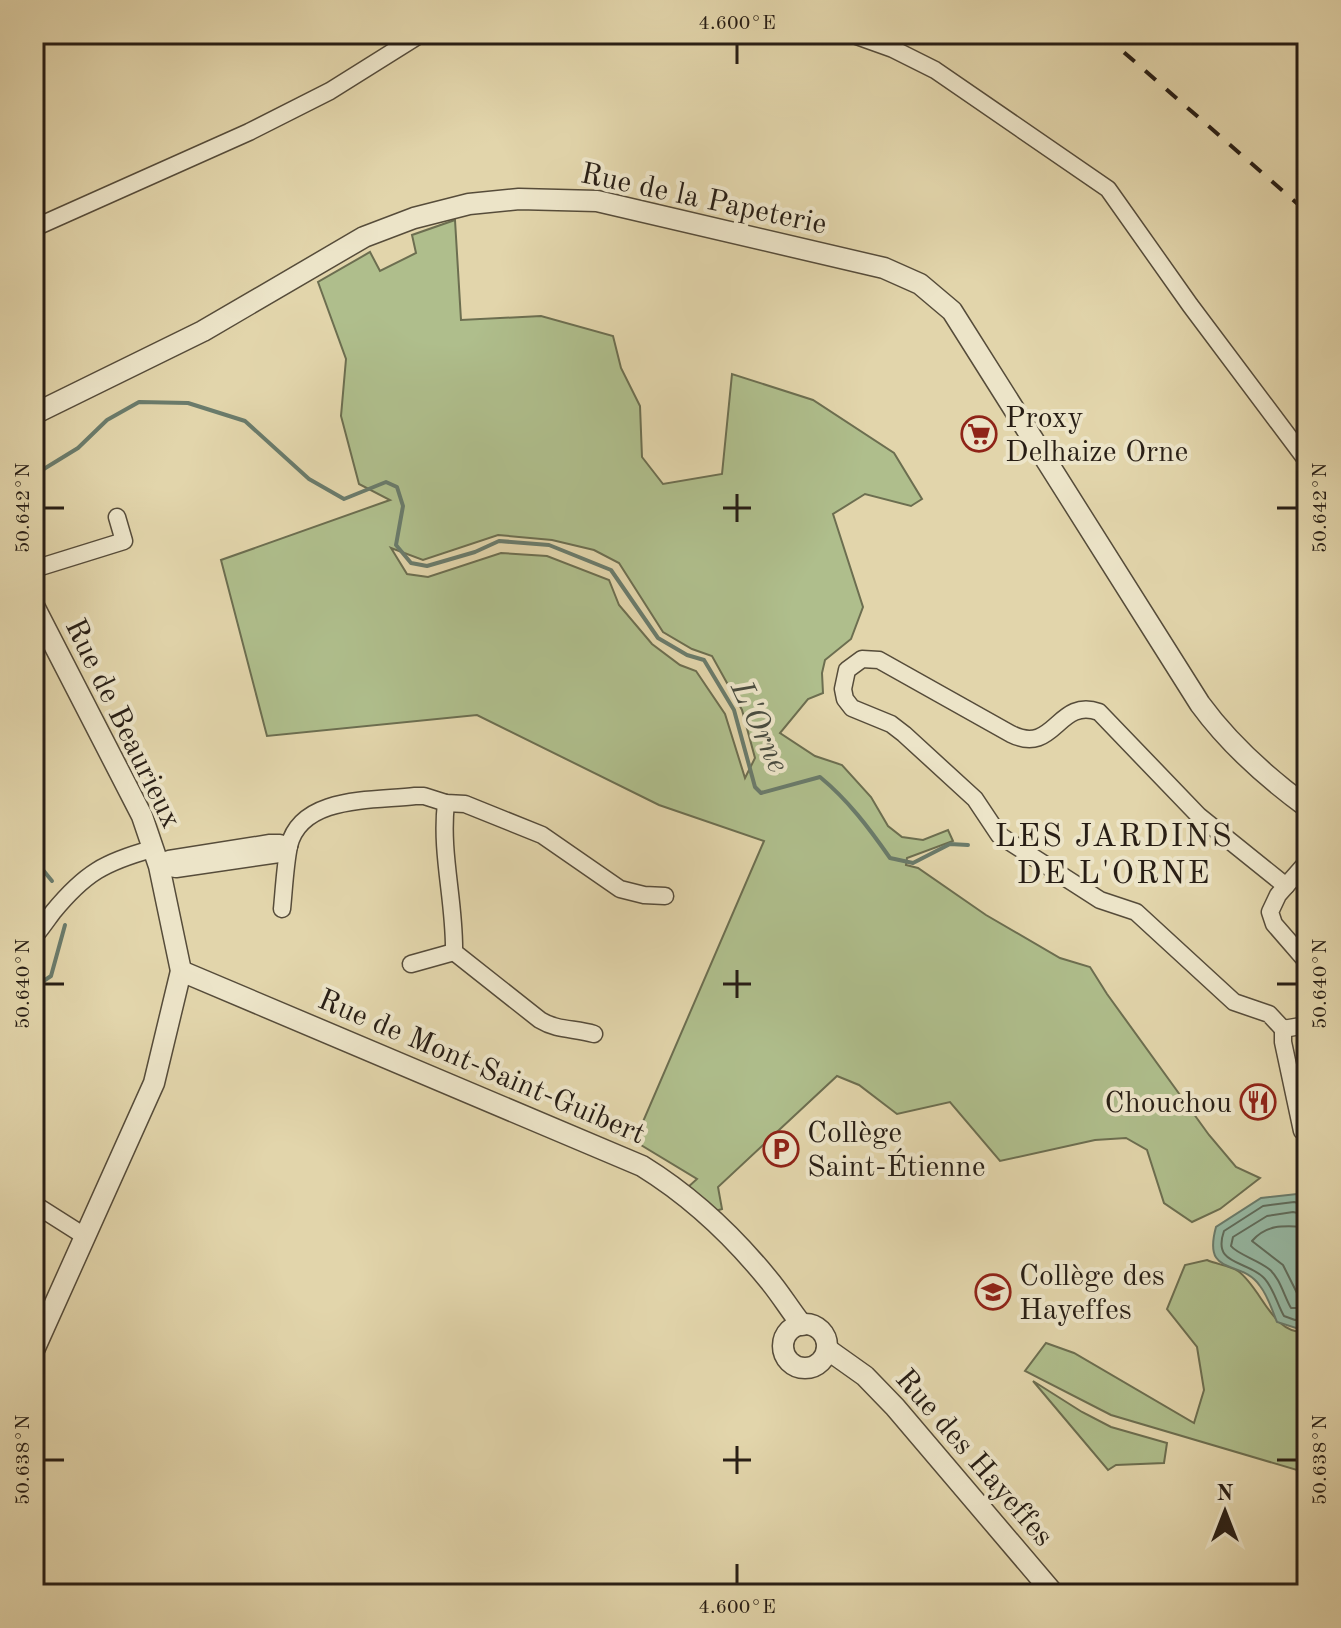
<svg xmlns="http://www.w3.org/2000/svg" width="1341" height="1628" viewBox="0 0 1341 1628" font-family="'Old Standard TT',serif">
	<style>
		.green { fill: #afbe8c; stroke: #6c6e50; stroke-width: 2; fill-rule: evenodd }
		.water { fill: #96b9a4; stroke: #6a7b6b; stroke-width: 2 }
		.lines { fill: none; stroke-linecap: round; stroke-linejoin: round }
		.shore { stroke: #5f6c5c; stroke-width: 2 }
		.stream { stroke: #6a7b6b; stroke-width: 4 }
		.minor-casing { stroke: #564c3a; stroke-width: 19 }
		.tertiary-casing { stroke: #564c3a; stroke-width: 23 }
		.minor { stroke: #ece4c8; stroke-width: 16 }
		.tertiary { stroke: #ece4c8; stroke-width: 20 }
		.rail { stroke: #281e15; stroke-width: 4; stroke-dasharray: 14 14; stroke-linecap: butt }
		.ticks { fill: none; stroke: #281e15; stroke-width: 3 }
		.labels { text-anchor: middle; stroke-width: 8; stroke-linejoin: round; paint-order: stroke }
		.street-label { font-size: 30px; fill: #281e15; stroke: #ece4c8 }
		.poi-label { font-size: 30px; fill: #281e15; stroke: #ece4c8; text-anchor: start }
		.water-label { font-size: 32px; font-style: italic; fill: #494c40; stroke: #ece4c8 }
		.neighbourhood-label { font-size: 32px; letter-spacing: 2px; fill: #281e15; stroke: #ece4c8 }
		.neatline { fill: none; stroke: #281e15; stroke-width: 3 }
		.ticks-label { font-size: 20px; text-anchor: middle; fill: #281e15 }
	</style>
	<rect width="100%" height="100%" fill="#e2d5ab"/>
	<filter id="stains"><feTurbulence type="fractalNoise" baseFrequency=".0025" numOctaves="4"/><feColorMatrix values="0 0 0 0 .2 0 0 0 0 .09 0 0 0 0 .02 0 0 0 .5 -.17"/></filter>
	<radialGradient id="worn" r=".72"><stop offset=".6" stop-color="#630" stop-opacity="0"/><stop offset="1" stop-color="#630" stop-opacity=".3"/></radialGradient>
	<g class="green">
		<path d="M455,220L461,320L541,316L613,336L621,368L640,406L642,457L663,484L722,474L732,374L813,400L894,453L922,499L911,506L865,494L833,514L863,607L851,639L825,660L822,673L823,693L808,699L780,733L815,756L842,765L871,797L888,826L902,837L923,840L948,830L953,841L907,858L906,865L918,868L986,915L1060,958L1090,967L1107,994L1209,1135L1236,1167L1260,1178L1220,1209L1192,1222L1164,1203L1147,1150L1126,1138L1095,1140L1000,1161L950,1102L897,1114L859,1085L837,1076L718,1187L722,1209L712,1212L687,1188L697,1179L631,1139L642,1124L764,841L659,805L477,715L267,736L221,560L390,500L359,484L341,416L346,359L318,282L370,252L380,271L416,253L412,235ZM498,535L552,540L594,550L619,563L663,632L692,649L712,656L742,710L755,758L745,778L725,714L696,671L680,665L652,644L619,605L609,580L547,556L501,553L428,577L407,574L391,548L423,560Z"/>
		<path d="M1207,1260C1216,1264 1230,1266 1238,1271C1262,1288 1272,1336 1307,1332V1473L1111,1415L1025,1371L1046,1343L1074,1353L1194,1423L1204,1390L1197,1347L1167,1309L1185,1265Z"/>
		<polygon points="1033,1381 1082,1412 1111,1427 1167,1443 1164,1463 1116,1465 1108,1470"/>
	</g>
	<path class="water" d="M1297,1194L1307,1199V1324L1296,1328L1277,1322C1272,1310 1268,1296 1260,1286C1241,1258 1202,1278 1216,1227L1261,1198Z"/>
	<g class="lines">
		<g class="shore">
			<path d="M1307,1205L1294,1202L1263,1206L1224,1231C1212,1265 1245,1260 1263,1277C1273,1286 1277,1304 1284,1316L1295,1320L1307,1318"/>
			<path d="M1307,1215L1293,1212L1267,1216L1233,1237L1231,1246C1237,1254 1258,1260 1269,1269C1280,1278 1284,1296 1291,1308H1307"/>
			<path d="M1307,1227C1286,1226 1268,1223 1252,1241L1283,1265L1298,1295L1307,1296"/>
		</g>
		<g class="stream">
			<path d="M34,475L78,448L107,420L139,402L188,403L245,421L309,479L344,499L386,482L397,487L403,506L396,545L411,563L427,566L475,552L499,541L549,545L611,570L658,638L687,655L704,660L734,710L755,787L761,793L820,777C848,800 869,828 890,858L913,863L950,844L968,845"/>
			<polyline points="34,859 52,881"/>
			<polyline points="34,995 39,984 51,976 65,925"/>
		</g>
		<defs>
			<g id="minor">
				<polyline points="851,34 893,49 935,70 1108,189 1190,305 1307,461"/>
				<polyline points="34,228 249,132 330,91 421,34"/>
				<polyline points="34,569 124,541 117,517"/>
				<path d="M446,803C440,853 455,902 454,952L540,1020C558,1031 575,1028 594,1034"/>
				<polyline points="169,859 270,843 280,843 289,846"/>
				<polyline points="1307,862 1278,895 1270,912 1274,924 1307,962"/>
				<polyline points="159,866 176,869 279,854 289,846"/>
				<path d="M1286,886L1199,816L1099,712C1057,697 1055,756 1011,734L879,660L862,659L847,670L843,689L845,699L852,708L891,724L904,734L975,799L999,835L1100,900L1136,912L1234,1002L1269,1014L1283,1029L1307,1025"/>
				<path d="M282,909C284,889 285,866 289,846C301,795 374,801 415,796H424L446,803L465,804L542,835L620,889L644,895L665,896"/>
				<path d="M34,937C41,929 47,920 53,912C85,873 105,862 152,849"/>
				<polyline points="411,964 454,952"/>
				<polyline points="1283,1029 1283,1042 1302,1131"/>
				<polyline points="34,1204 86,1237"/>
			</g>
			<g id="tertiary">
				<path d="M34,414L203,331L364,237L414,218L469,204L519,199L597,201L884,268L920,284L952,311L1200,704C1230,745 1266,777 1307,807"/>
				<polyline points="34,606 142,816 159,866 181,971 154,1083 34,1350"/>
				<path d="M181,971L642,1166C689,1195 733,1236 768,1279C780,1293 790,1310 802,1325"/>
				<circle cx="805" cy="1346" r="22"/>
				<polyline points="827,1349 865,1376 895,1407 1054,1594"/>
			</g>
		</defs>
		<use href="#minor" class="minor-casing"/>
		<use href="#tertiary" class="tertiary-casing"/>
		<use href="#minor" class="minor"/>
		<use href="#tertiary" class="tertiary"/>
		<polyline class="rail" points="1103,34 1307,212"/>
	</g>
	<path class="ticks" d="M737,44V64M737,494V522M44,508H64M723,508H751M1277,508H1297M737,970V998M44,984H64M723,984H751M1277,984H1297M737,1446V1474M44,1460H64M723,1460H751M1277,1460H1297M737,1564V1584"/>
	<defs>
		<symbol id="supermarket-ring" viewBox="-11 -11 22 22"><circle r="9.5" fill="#ece4c8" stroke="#8f2418" stroke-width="1.5"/><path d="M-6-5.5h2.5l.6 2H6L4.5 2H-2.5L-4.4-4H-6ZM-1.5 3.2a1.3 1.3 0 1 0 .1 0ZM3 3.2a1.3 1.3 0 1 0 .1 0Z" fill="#8f2418"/></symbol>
		<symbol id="restaurant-ring" viewBox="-11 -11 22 22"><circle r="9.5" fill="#ece4c8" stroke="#8f2418" stroke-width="1.5"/><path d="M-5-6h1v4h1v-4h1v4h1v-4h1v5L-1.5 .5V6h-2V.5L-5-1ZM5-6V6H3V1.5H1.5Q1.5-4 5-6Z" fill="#8f2418"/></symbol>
		<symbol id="parking-ring" viewBox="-11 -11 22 22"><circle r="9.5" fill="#ece4c8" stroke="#8f2418" stroke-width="1.5"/><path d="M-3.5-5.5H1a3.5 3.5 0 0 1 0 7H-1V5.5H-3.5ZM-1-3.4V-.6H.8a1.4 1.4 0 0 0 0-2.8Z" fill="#8f2418"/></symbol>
		<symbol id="school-ring" viewBox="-11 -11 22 22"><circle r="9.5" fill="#ece4c8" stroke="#8f2418" stroke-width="1.5"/><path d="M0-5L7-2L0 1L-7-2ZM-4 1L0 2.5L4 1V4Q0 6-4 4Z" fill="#8f2418"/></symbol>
	</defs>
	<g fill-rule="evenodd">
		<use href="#supermarket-ring" x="959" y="414" width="40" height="40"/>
		<use href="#restaurant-ring" x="1238" y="1082" width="40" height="40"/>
		<use href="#parking-ring" x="761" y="1129" width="40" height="40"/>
		<use href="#school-ring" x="973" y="1272" width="40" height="40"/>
	</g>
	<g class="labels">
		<g class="street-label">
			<text transform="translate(704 198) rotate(12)" y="10">Rue de la Papeterie</text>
			<text transform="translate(124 723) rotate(64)" y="10">Rue de Beaurieux</text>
			<text transform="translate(482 1066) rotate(23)" y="10">Rue de Mont-Saint-Guibert</text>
			<text transform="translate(975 1457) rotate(49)" y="10">Rue des Hayeffes</text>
		</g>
		<g class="poi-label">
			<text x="1005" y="427">Proxy<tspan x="1005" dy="34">Delhaize Orne</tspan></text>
			<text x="1232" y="1112" text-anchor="end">Chouchou</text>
			<text x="807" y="1142">Collège<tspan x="807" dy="34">Saint-Étienne</tspan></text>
			<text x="1019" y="1285">Collège des<tspan x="1019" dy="34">Hayeffes</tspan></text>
		</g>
		<g class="water-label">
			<text transform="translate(761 726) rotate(65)" y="11">L'Orne</text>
		</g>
		<g class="neighbourhood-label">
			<text x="1114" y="846">LES JARDINS<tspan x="1114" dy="37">DE L'ORNE</tspan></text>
		</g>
	</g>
	<rect width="1341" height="1628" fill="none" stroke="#e2d5ab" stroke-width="88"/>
	<g transform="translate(1225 1512)" stroke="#ece4c8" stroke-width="6" paint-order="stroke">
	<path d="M0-6L14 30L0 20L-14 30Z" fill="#281e15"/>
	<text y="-12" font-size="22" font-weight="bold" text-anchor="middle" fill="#281e15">N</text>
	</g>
	<rect x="44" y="44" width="1253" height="1540" class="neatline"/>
	<g class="ticks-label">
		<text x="737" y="29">4.600°E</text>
		<text transform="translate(22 508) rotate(-90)" y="7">50.642°N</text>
		<text transform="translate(1319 508) rotate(-90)" y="7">50.642°N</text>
		<text transform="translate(22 984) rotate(-90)" y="7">50.640°N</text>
		<text transform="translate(1319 984) rotate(-90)" y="7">50.640°N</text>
		<text transform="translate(22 1460) rotate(-90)" y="7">50.638°N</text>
		<text transform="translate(1319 1460) rotate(-90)" y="7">50.638°N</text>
		<text x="737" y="1613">4.600°E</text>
	</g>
	<rect width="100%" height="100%" filter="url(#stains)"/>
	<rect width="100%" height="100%" fill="url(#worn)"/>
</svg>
